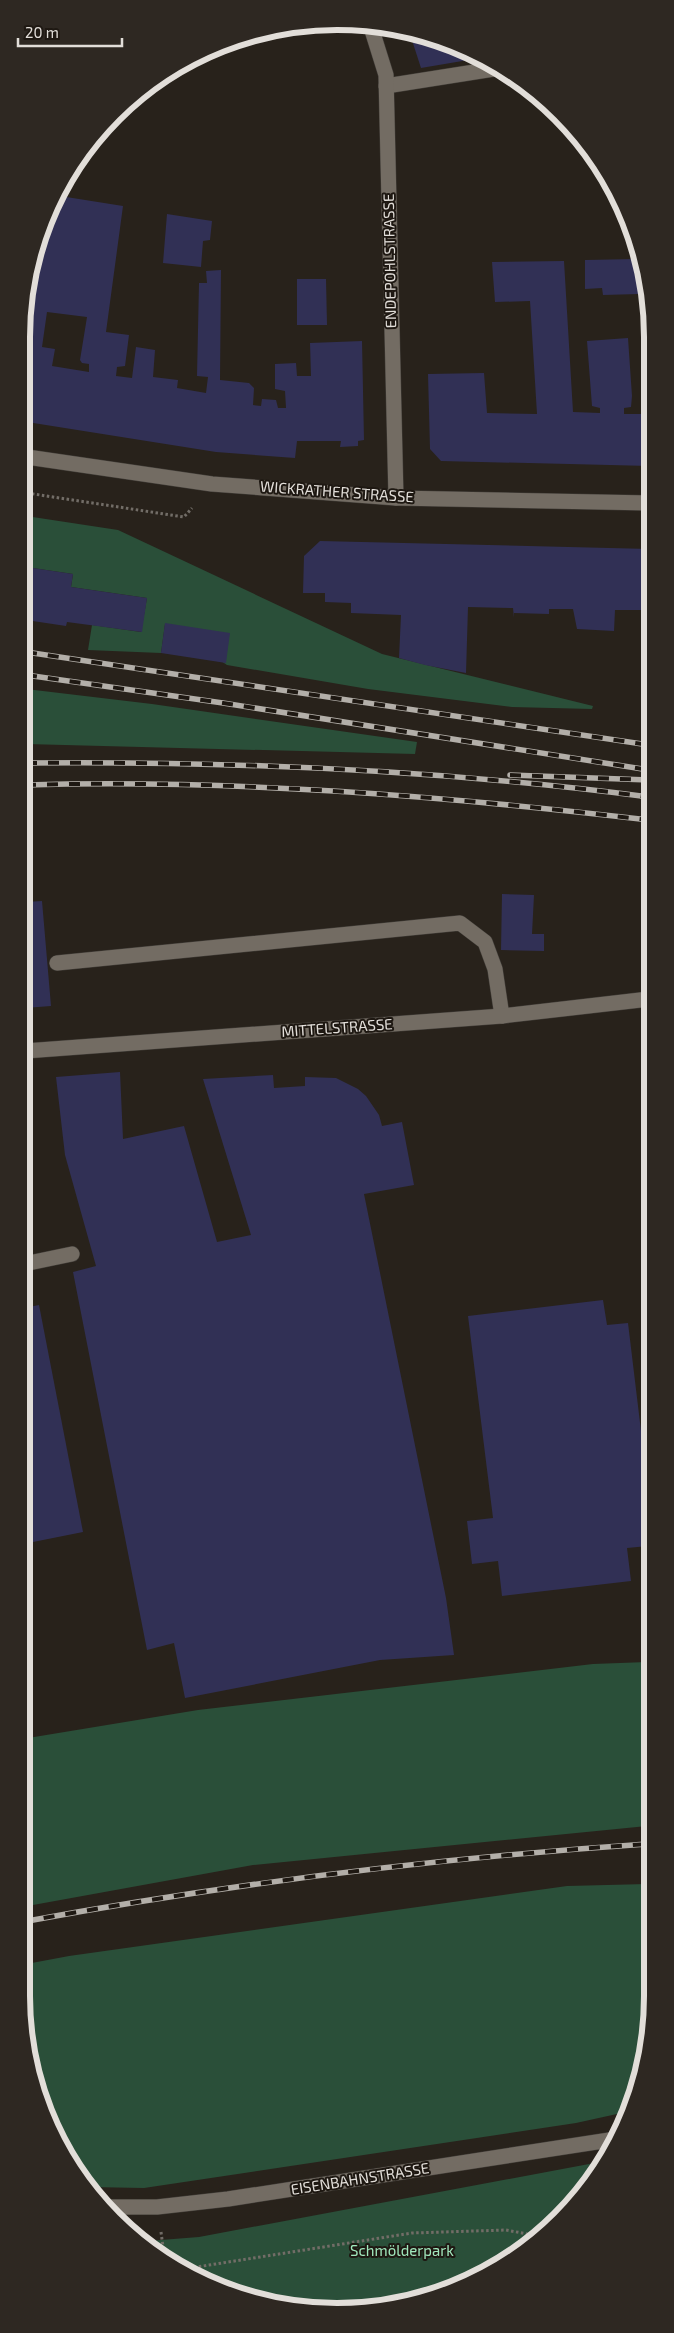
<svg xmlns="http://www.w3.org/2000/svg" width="674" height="2333" viewBox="0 0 674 2333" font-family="'Exo 2',sans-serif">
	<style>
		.green { fill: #2a4f39 }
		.building { fill: #313055; fill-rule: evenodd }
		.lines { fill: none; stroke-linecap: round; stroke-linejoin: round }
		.service-casing { stroke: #423e39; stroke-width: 16 }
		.minor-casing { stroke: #423e39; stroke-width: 16 }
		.secondary-casing { stroke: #423e39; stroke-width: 16 }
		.path { stroke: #726d67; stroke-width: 3; stroke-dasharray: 2.5 2.5; stroke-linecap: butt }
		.service { stroke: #736c63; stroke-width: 15 }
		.minor { stroke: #736c63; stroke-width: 15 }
		.secondary { stroke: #736c63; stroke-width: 15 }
		.rail-casing { stroke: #b3afa9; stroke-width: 5.5 }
		.rail { stroke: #1e1812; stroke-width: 4; stroke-dasharray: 11; stroke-linecap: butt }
		.labels { text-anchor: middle; stroke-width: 4; stroke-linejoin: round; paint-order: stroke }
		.street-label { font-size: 15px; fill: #e2ded9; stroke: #1e1812 }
		.park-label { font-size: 15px; fill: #a1e8bd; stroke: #1e1812 }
		.rim { fill: none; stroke: #e2ded9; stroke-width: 6 }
	</style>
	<rect width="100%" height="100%" fill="#28221b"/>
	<g class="green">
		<polygon points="26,516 118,530 382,654 593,706 592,709 512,707 368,689 227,665 165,624 161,653 88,650 92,625 141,632 147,598 71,587 73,574 26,567"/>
		<polygon points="26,689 152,704 417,742 415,754 26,744"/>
		<polygon points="647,1662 647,1826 253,1865 22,1907 22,1739 198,1710 593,1664"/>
		<polygon points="647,1884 647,2057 626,2112 576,2123 144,2188 89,2187 45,2117 21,1996 21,1965 69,1956 567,1886"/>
		<polygon points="605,2161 529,2247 419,2301 316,2311 198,2279 148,2241 199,2237"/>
	</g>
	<g class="building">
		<polygon points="409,31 417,34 480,58 421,68"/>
		<path d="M60,196L123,206L106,332L129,335L125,366L117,367L116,376L132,378L136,347L155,350L153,377L178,380L177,388L206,393L208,377L197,376L199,283H207L206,271L221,270L220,380L249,383L254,388L253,405L261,406L262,399L276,400L278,408H286L285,391L275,389V364L296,363L297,376H311L310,343L362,341L364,440L358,441V446L340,447L341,441H297L295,458L216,452L27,422V280L30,281L33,262ZM47,312L87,317L80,360L82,363L89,364V372L52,366L55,349L42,347Z"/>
		<polygon points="167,214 212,221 210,240 203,241 201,267 163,263"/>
		<polygon points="637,259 639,294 603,295 602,288 585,289 585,260"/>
		<polygon points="564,261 573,412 600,413 600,408 592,406 587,341 628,338 632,396 631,407 624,408 624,414 646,414 646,404 650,403 650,466 441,461 430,449 428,374 484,373 487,413 537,414 530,301 495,302 492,262"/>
		<polygon points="640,263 650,296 650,315 642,315"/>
		<polygon points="297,279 326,279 327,325 297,325"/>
		<polygon points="320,541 650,549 649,610 615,610 614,631 577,629 573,609 549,609 549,614 514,613 514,618 513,608 468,607 466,673 425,665 399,658 401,615 351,613 351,603 325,602 325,593 303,593 304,556"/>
		<polygon points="26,567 73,574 71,587 147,598 142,632 67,622 66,626 26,620"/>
		<polygon points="165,623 230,633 226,663 161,653"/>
		<polygon points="502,894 534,895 532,934 544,934 544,951 501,950"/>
		<polygon points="42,901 51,1006 25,1008 25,902"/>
		<polygon points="649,1033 649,1081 647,1082 641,1034"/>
		<polygon points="120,1072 123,1139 184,1126 217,1242 251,1235 203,1079 273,1075 274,1088 305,1086 305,1077 336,1078 358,1089 366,1096 379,1115 382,1126 402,1122 414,1185 364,1194 446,1598 454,1655 380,1660 185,1698 174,1643 147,1650 73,1272 96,1266 65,1155 56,1077"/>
		<polygon points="603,1300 607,1325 628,1323 648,1489 648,1546 627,1548 631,1581 502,1596 498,1561 472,1564 467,1521 493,1518 468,1316"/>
		<polygon points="39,1305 83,1532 23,1544 24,1308"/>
		<polygon points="22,1703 29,1735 22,1736"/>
	</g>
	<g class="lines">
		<defs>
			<g id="service">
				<polyline points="386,86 500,68"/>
				<polyline points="57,963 460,923 485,942 495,969 502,1016"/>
				<polyline points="24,1264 72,1254"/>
			</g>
			<g id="minor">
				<polyline points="371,27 386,75 396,498"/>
				<polyline points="25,1051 502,1016 649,999"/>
				<polyline points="103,2207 157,2207 228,2199 616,2139"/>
			</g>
			<polyline id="secondary" points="27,457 212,484 396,498 650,503"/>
		</defs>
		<use href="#service" class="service-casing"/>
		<use href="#minor" class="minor-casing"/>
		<use href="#secondary" class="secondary-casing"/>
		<g class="path">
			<polyline points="27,493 184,517 192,508"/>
			<polyline points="161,2232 164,2254"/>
			<polyline points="184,2269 412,2233 506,2230 538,2236"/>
		</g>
		<use href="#service" class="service"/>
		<use href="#minor" class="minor"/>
		<use href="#secondary" class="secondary"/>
		<defs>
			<g id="rail">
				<polyline points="26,652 649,745"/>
				<polyline points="26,675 223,703 649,770"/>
				<path d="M26,763C234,761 443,770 649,797"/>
				<polyline points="510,775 649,780"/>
				<path d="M25,785C233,779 443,796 649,820"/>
				<path d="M22,1922C228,1884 437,1858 647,1844"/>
			</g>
		</defs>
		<use href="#rail" class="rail-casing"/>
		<use href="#rail" class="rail"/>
	</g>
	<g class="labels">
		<g class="street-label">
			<text transform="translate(390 261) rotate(-91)" y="5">ENDEPOHLSTRASSE</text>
			<text transform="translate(337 492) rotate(4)" y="5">WICKRATHER STRASSE</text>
			<text transform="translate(337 1028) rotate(-4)" y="5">MITTELSTRASSE</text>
			<text transform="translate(360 2179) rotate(-9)" y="5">EISENBAHNSTRASSE</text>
		</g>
		<g class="park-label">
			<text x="402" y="2256">Schmölderpark</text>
		</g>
	</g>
	<path d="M0 0H674V2333H0ZM337 30H337A307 307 0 0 1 644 337V1996A307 307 0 0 1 337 2303H337A307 307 0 0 1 30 1996V337A307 307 0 0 1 337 30Z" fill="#2e2822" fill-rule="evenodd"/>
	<path class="rim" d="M337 30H337A307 307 0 0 1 644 337V1996A307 307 0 0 1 337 2303H337A307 307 0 0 1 30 1996V337A307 307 0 0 1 337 30Z"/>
	<path d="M18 38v8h104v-8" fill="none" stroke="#e2ded9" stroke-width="2.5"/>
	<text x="25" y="38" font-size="15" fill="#e2ded9" stroke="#1e1812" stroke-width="4" paint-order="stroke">20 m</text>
</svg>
